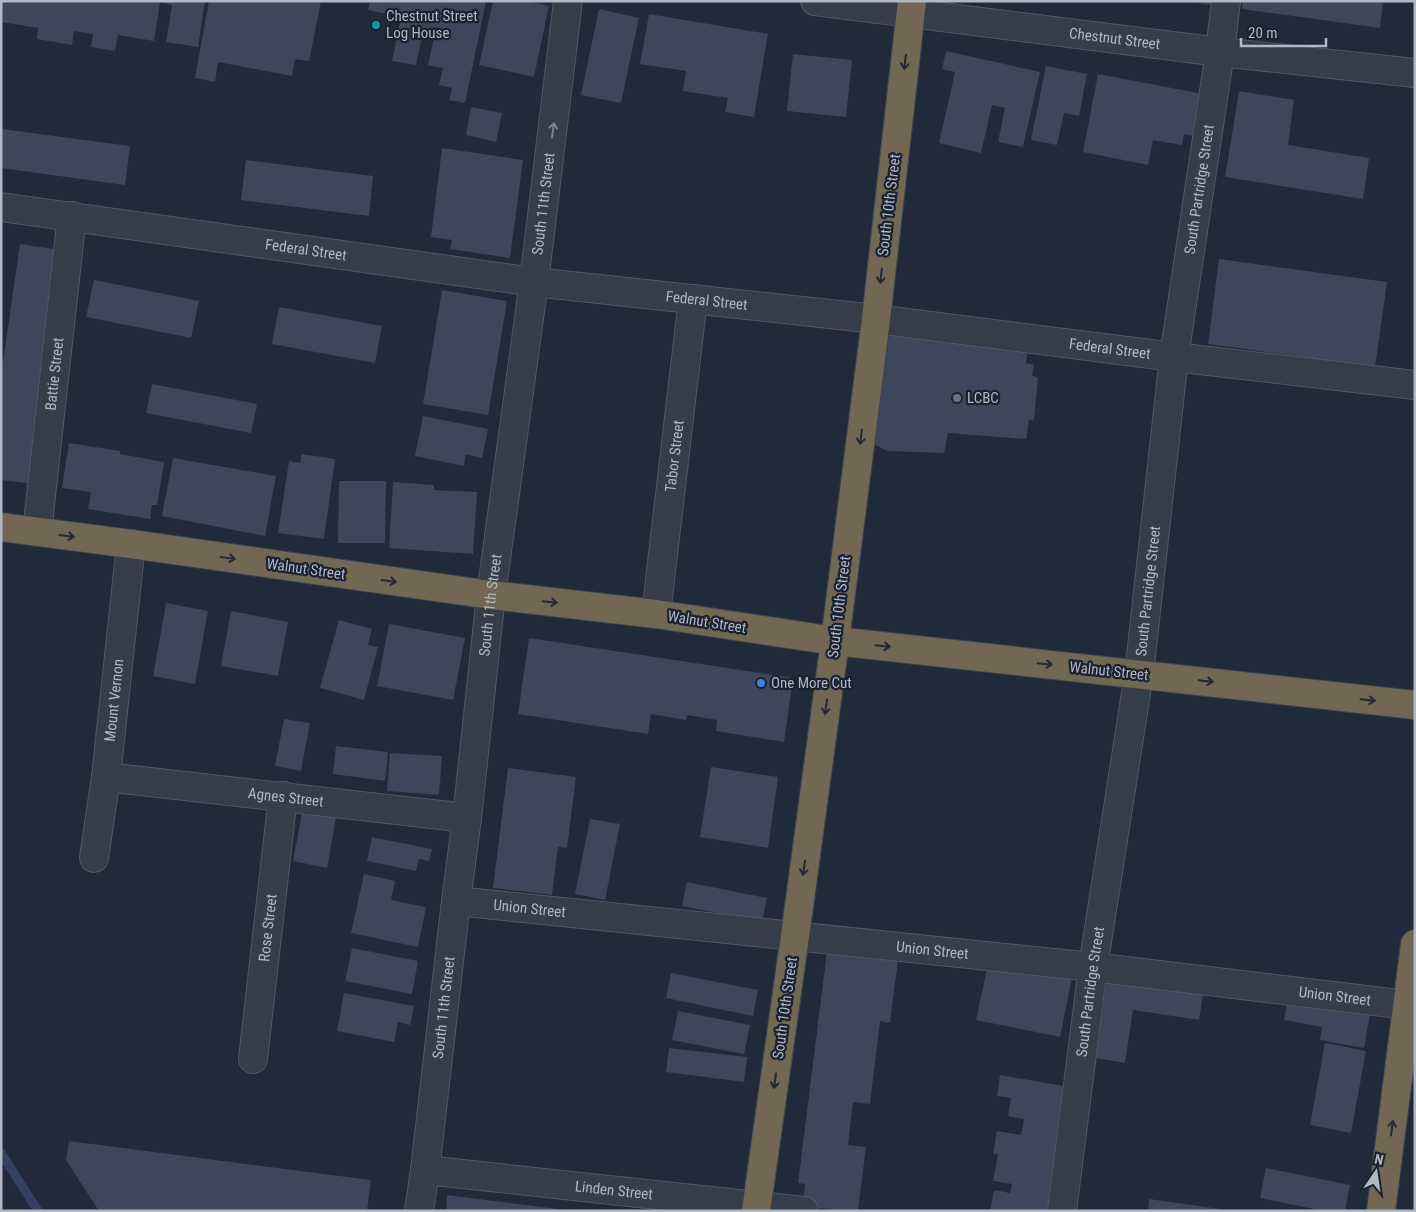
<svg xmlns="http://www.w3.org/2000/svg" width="1416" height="1212" viewBox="0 0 1416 1212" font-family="'Roboto Condensed',sans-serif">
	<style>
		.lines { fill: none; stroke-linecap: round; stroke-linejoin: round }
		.stream { stroke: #334160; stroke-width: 9 }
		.building { fill: #3d465a }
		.minor-casing { stroke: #505765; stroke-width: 30 }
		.highway-casing { stroke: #3d4452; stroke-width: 30 }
		.minor { stroke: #353c4a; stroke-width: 28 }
		.highway { stroke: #716752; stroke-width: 28 }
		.oneway { stroke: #232832 }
		.oneway2 { stroke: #79808f }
		.culture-dot { fill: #0f9aa8; stroke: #1a212f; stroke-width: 2 }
		.worship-dot { fill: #6b7280; stroke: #1a212f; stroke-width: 2 }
		.shop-dot { fill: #3f7fe0; stroke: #1a212f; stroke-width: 2 }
		.labels { text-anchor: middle; stroke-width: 4.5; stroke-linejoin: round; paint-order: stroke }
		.poi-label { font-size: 15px; fill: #b0b7c7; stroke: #1a212f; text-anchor: start }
		.street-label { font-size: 15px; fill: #b0b7c7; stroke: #1a212f }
	</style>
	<rect width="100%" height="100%" fill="#212a3a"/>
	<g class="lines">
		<polyline class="stream" points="1,1153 38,1211"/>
	</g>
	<g class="building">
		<polygon points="1,1 205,1 198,47 166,42 172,5 160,2 154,41 118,35 115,51 91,47 93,34 74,31 72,45 37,39 38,28 1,22"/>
		<polygon points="209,1 321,1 309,61 295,59 292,76 218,62 215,82 195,78"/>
		<polygon points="370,1 486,1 465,103 449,100 452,88 439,85 443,68 428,65 435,33 423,31 416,65 392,61 401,17 368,10"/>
		<polygon points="493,1 526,1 549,6 534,77 479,65"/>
		<polygon points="1189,1 1222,1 1221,6 1189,2"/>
		<polygon points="1243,1 1383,1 1380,28 1242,9"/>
		<polygon points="599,9 639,18 621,103 581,95"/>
		<polygon points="649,14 768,34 754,117 725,112 728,98 683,91 686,71 640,64"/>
		<polygon points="946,51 1040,72 1023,147 998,142 1005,108 992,105 981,153 939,143 955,72 942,69"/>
		<polygon points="793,54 852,60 846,117 787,111"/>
		<polygon points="1046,66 1087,74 1079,116 1064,113 1057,145 1031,140"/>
		<polygon points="1098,74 1214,96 1206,138 1184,134 1182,145 1153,140 1148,165 1083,152"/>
		<polygon points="1239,91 1294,100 1288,145 1369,158 1363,199 1225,177"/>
		<polygon points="471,107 502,113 496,142 466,135"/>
		<polygon points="2,129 130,146 125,185 1,168"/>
		<polygon points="442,148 523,160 510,258 450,249 452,240 431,237"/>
		<polygon points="246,160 373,176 369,216 241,200"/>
		<polygon points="20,244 68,251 35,484 1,480 1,375"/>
		<polygon points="1219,259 1387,282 1375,367 1208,344"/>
		<polygon points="94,280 199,301 191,338 86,317"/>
		<polygon points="442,290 507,301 488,415 423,404"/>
		<polygon points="279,307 382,326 375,363 272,344"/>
		<polygon points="886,327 1028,344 1026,363 1034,365 1032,375 1038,378 1034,421 1029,419 1026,439 948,433 944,453 887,451 874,444"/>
		<polygon points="152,384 257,404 251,433 146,413"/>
		<polygon points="423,416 488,429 482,458 466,454 464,466 415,456"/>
		<polygon points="69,443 120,451 120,454 164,462 157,505 152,505 150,519 88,509 91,492 62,488"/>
		<polygon points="302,454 335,459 324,539 278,533 289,461 300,463"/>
		<polygon points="173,458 276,476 265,536 162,516"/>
		<polygon points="339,481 386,481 385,543 338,543"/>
		<polygon points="393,482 434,485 434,490 477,492 473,554 389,548"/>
		<polygon points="166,603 208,611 195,684 153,676"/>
		<polygon points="231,611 288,622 278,676 221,666"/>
		<polygon points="339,620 372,629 368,645 378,647 364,700 320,688"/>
		<polygon points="389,624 465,638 453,700 377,686"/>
		<polygon points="529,638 793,678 784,742 716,731 717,720 687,715 686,720 651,714 648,734 518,714"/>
		<polygon points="284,719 310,723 301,771 275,766"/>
		<polygon points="336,746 388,752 385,781 333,774"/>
		<polygon points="390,753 442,756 439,795 387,791"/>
		<polygon points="711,767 778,777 768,848 700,837"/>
		<polygon points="508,768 576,777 567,848 558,847 552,895 493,888"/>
		<polygon points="302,812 336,818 327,868 293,861"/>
		<polygon points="590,819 620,824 605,900 575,894"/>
		<polygon points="372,837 432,849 429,861 419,859 416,871 367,861"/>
		<polygon points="364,874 395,881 391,900 426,907 418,947 351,933"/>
		<polygon points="687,882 767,898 762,922 682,906"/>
		<polygon points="828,943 899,952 890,1023 880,1021 870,1104 853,1102 848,1145 866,1147 858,1211 844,1211 803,1206 805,1184 798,1183"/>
		<polygon points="352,948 418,961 412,994 345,981"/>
		<polygon points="989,960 1072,978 1060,1037 976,1020"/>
		<polygon points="671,973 758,990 753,1016 666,998"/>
		<polygon points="1108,973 1134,984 1203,995 1199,1020 1133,1010 1125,1063 1095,1058"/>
		<polygon points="344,993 414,1006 410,1025 398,1022 394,1042 337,1031"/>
		<polygon points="1289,994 1338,1009 1370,1015 1364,1048 1320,1040 1322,1027 1284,1020"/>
		<polygon points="678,1011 750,1025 744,1054 672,1040"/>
		<polygon points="1325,1043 1366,1051 1351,1133 1310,1125"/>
		<polygon points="669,1048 747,1057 744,1082 666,1072"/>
		<polygon points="1000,1075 1069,1087 1049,1211 990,1211 994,1190 1010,1193 1012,1184 993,1181 998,1154 993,1154 997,1131 1021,1135 1024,1119 1008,1116 1011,1098 997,1096"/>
		<polygon points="69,1141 371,1180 367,1211 99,1211 66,1160"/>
		<polygon points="1266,1168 1350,1185 1345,1211 1323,1211 1260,1198"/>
		<polygon points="447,1195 566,1210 566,1211 446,1211"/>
		<polygon points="1149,1199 1227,1210 1227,1211 1148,1211"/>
	</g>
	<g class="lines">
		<defs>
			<g id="minor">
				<path id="s1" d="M815,1L1220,52L1415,73"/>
				<path id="s2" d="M1,207L534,282L876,319L1174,357L1415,385"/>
				<path id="s3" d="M37,532L72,216"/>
				<path id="s4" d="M656,614L693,299"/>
				<path id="s5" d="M106,777L467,818"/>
				<path id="s6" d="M94,858L106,777L131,544"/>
				<path id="s7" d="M456,901L1093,967L1407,1005"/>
				<path id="s8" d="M253,1059L283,796"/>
				<path id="s9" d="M425,1170L804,1211"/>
				<path id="s10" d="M419,1211L425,1170L456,901L467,818L491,595L534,282L568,1"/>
				<path id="s11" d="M1062,1211L1093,967L1139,674L1174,357L1220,52L1226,1"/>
			</g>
			<g id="highway">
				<polyline points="1,527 131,544 491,595 656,614 835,641 1415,705"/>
				<polyline points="756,1211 795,936 835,641 876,319 912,1"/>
				<polyline points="1381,1211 1415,944"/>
			</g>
		</defs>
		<use href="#minor" class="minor-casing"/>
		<use href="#highway" class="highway-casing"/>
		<use href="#minor" class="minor"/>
		<use href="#highway" class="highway"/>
	</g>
	<defs><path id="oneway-shaft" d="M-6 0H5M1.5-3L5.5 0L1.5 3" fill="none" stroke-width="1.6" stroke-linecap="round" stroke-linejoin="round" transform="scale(1.25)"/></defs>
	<g class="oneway">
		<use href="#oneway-shaft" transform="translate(905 62) rotate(97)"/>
		<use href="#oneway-shaft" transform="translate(881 276) rotate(97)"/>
		<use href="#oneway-shaft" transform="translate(861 437) rotate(97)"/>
		<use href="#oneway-shaft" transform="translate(67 536) rotate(7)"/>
		<use href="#oneway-shaft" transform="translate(228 558) rotate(8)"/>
		<use href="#oneway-shaft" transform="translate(389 581) rotate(8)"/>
		<use href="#oneway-shaft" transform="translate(550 602) rotate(6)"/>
		<use href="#oneway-shaft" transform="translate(883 646) rotate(6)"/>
		<use href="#oneway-shaft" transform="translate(1045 664) rotate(6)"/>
		<use href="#oneway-shaft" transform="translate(1206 681) rotate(6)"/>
		<use href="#oneway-shaft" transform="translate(1368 700) rotate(6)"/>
		<use href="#oneway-shaft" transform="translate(826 707) rotate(98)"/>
		<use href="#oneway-shaft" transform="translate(804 868) rotate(98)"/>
		<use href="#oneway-shaft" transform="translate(775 1081) rotate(98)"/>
		<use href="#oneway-shaft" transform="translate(1392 1128) rotate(-83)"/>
	</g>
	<use class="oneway2" href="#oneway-shaft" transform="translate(553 130) rotate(-83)"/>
	<circle class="culture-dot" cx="376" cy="25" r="5"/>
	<circle class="worship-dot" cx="957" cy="398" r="5"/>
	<circle class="shop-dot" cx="761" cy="683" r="5"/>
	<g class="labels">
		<g class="poi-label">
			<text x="386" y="21">Chestnut Street<tspan x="386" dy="17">Log House</tspan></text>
			<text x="967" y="403">LCBC</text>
			<text x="771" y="688">One More Cut</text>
		</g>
		<g class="street-label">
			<text dy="5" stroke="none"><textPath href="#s1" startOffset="302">Chestnut Street</textPath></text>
			<text dy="5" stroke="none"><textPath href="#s11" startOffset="1031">South Partridge Street</textPath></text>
			<text dy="5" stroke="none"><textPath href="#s10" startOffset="1015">South 11th Street</textPath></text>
			<text transform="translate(889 205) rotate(-83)" y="5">South 10th Street</text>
			<text dy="5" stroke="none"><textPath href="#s2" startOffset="308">Federal Street</textPath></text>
			<text dy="5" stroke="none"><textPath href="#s2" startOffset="712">Federal Street</textPath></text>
			<text dy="5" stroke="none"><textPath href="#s2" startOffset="1118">Federal Street</textPath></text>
			<text dy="5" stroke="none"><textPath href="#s3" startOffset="159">Battie Street</textPath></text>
			<text dy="5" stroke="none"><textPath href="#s4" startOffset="159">Tabor Street</textPath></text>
			<text transform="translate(306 569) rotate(8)" y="5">Walnut Street</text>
			<text dy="5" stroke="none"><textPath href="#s11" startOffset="626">South Partridge Street</textPath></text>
			<text dy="5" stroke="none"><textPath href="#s10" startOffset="610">South 11th Street</textPath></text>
			<text transform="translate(839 607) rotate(-83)" y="5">South 10th Street</text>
			<text transform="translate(707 622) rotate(9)" y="5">Walnut Street</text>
			<text transform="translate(1109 671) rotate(6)" y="5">Walnut Street</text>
			<text dy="5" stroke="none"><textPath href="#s6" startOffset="159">Mount Vernon</textPath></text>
			<text dy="5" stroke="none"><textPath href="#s5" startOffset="181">Agnes Street</textPath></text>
			<text dy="5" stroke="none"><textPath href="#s7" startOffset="74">Union Street</textPath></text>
			<text dy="5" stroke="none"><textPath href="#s8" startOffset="132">Rose Street</textPath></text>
			<text dy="5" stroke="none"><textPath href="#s7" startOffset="479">Union Street</textPath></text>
			<text dy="5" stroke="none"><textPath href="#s11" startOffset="221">South Partridge Street</textPath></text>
			<text dy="5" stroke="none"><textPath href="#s7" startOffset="884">Union Street</textPath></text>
			<text dy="5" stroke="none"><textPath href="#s10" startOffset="205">South 11th Street</textPath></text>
			<text transform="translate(785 1008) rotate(-82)" y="5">South 10th Street</text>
			<text dy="5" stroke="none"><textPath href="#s9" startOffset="190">Linden Street</textPath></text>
		</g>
	</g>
	<rect width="1416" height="1212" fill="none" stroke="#b0b7c7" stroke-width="5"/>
	<g transform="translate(1376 1172) rotate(13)" stroke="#1a212f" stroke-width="4" paint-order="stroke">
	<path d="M0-4L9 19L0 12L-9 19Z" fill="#b0b7c7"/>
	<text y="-8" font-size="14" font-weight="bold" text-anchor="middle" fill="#b0b7c7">N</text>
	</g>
	<path d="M1241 38v8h85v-8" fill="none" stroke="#b0b7c7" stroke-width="2.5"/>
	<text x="1248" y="38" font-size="15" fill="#b0b7c7" stroke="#1a212f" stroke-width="4" paint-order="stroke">20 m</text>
</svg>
